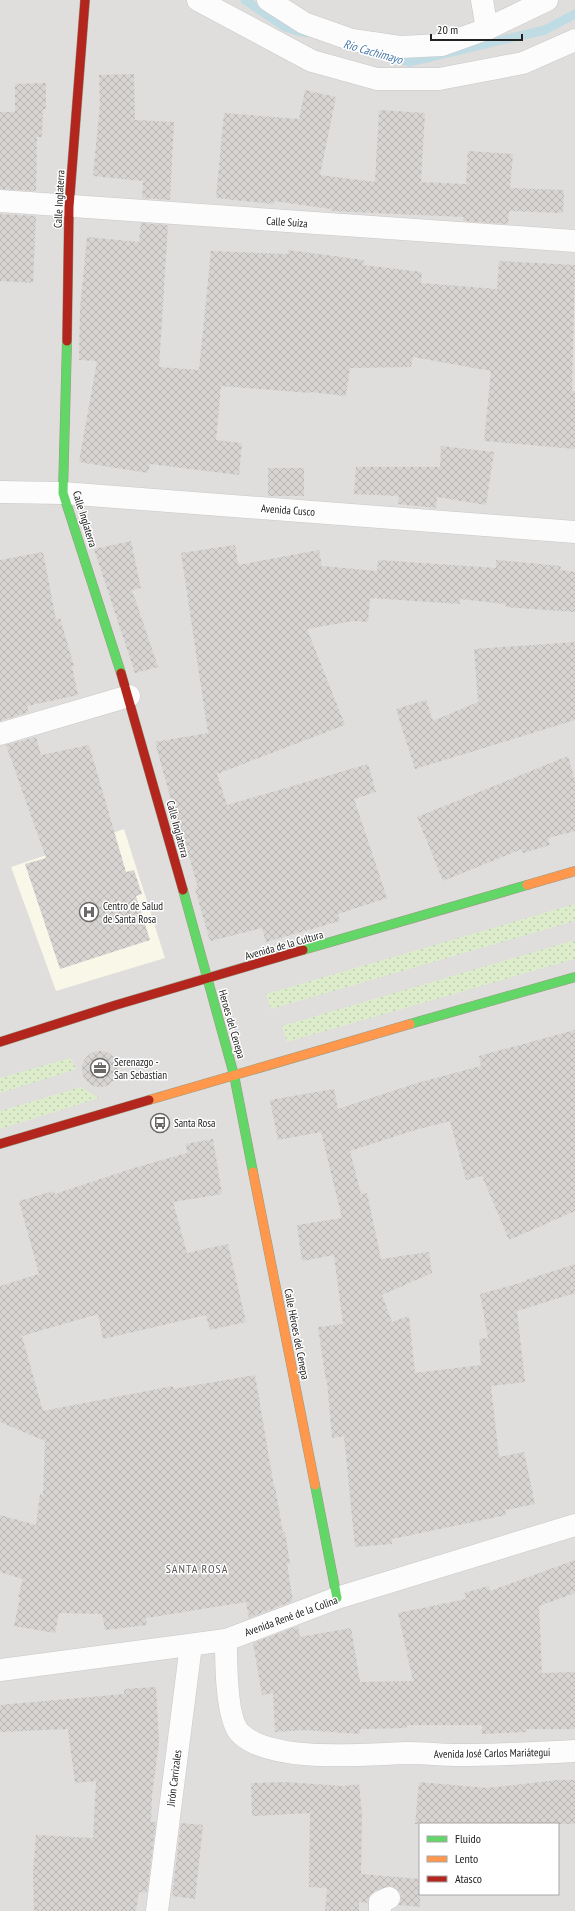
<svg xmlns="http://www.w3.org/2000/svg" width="575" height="1911" viewBox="0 0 575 1911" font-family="'PT Sans Narrow',sans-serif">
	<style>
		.residential { fill: #dfdedc; fill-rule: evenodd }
		.education { fill: #f8f7e8 }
		.grass { fill: url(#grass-dots) }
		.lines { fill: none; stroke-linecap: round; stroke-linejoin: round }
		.stream { stroke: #bfdbe3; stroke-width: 9 }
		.building { fill: url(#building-cross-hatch) }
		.street-casing { stroke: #c9c8c7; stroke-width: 23 }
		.fast-casing { stroke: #999a82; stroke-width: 10 }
		.slow-casing { stroke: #999a82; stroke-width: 10 }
		.jam-casing { stroke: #999a82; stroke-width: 10 }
		.street { stroke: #fdfcfc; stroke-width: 22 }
		.fast { stroke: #63d668; stroke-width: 9 }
		.slow { stroke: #ff974d; stroke-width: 9 }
		.jam { stroke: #b3261e; stroke-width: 9 }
		.labels { text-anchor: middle; stroke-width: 3; stroke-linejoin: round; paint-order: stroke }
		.street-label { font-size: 11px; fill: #222; stroke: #fff }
		.poi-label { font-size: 11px; fill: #222; stroke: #fff; text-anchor: start }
		.water-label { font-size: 12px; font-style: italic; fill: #4a7aab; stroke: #fff }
		.neighbourhood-label { font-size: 12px; letter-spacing: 1px; fill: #555; stroke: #fff }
	</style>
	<defs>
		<pattern id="grass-dots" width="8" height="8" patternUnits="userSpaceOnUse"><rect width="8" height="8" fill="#ddeccb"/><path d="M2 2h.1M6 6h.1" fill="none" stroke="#bdcaae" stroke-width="1.8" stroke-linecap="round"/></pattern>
		<pattern id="building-cross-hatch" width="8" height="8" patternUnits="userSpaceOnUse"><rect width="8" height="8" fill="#d7d4d2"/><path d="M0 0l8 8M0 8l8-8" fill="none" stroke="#b8b6b4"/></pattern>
	</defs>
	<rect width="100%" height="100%" fill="#f0eeeb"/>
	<path class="residential" d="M0,0H575V1911H0ZM420,1824H558V1894H420Z"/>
	<polygon class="education" points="124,829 165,958 56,991 11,867"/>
	<g class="grass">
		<polygon points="575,904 575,921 271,1009 266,994"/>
		<polygon points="575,940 575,959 287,1042 282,1026"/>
		<polygon points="70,1058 77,1069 0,1093 0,1078"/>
		<polygon points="81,1087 99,1098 0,1129 0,1111"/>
	</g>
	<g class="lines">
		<g class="stream">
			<polyline points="245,0 285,27 305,33"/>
			<polyline points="381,54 409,62 545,30 575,14"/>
		</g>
	</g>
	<g class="building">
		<polygon points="134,74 135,120 174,122 170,200 142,198 143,181 93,176 100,104 99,75"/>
		<polygon points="46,83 46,109 43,109 42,137 37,137 36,191 0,189 0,112 15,112 15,84"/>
		<polygon points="305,90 336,97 320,175 375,182 379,110 425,113 421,182 466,184 468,151 513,154 510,188 564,190 563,213 509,211 508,224 463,221 464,217 331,211 331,209 274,201 274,204 216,198 224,113 299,119"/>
		<polygon points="0,214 36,216 33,283 0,281"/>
		<polygon points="141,223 168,225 159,367 199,370 211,251 288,254 288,250 364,260 363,265 422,272 421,283 497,289 499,261 575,265 572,391 575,391 575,449 484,441 491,371 413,357 411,367 350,368 346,396 311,392 311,393 221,386 216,440 242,443 239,475 150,464 148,473 79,462 97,361 79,360 80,309 87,237 139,242"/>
		<polygon points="441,446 494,452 486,505 437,497 436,508 398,504 399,496 354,494 356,467 440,467"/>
		<rect x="268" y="468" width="36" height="28"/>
		<polygon points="131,541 141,588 132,590 158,667 135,673 94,549"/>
		<polygon points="235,545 238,565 319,550 322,566 377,571 378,560 496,568 496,560 561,566 560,570 575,572 575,612 506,607 505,604 460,599 460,604 370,598 368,622 353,621 307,629 345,725 217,774 227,805 368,764 376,792 354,799 387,898 338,914 340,921 266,942 262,928 210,941 195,889 198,888 182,831 180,832 155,742 208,733 181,553"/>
		<polygon points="43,552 56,620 60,618 74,666 72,666 78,695 27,706 29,712 0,721 0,560"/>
		<polygon points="575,642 575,720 415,769 396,709 426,700 433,721 478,702 474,649"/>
		<polygon points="36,737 41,755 89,745 126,872 134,870 142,894 136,896 150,940 60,969 25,864 46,858 6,745"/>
		<polygon points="568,756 575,781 575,831 548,838 550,845 523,853 522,849 443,881 417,817"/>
		<polygon points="575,1030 575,1211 509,1240 482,1176 466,1180 450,1121 415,1130 350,1151 361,1194 367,1193 381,1259 429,1252 432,1273 382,1295 392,1322 409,1316 415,1373 481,1365 479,1339 488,1338 480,1294 527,1281 526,1280 575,1264 575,1293 517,1311 525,1382 491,1386 499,1457 524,1452 535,1504 505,1510 506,1515 392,1539 392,1544 355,1547 344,1436 332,1438 327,1381 326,1381 318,1327 343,1324 334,1255 302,1261 297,1225 342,1218 321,1132 278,1140 270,1100 334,1089 338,1109 417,1083 481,1066 479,1056"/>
		<circle cx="100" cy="1069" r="18"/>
		<polygon points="213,1139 222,1194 173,1202 187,1253 228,1244 246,1322 210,1330 206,1315 103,1339 98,1314 22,1336 43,1411 173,1386 173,1389 255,1375 274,1487 275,1486 283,1533 285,1532 290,1564 287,1564 293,1601 249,1618 246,1602 146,1618 147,1625 105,1630 102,1614 59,1613 55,1633 14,1626 20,1597 18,1597 23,1579 0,1572 0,1515 36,1525 40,1494 43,1495 45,1441 0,1422 0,1286 39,1274 19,1201 54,1191 55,1194 134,1168 187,1153 186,1144"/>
		<polygon points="575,1560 575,1593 539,1606 542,1673 575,1672 575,1729 526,1729 526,1732 482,1734 482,1725 407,1725 407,1728 360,1729 360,1734 304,1730 275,1732 273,1693 262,1695 253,1643 298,1626 300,1637 351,1628 360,1682 413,1681 398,1613 466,1599 464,1593 489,1586 490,1591"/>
		<polygon points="156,1687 159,1743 152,1795 151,1822 156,1822 147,1893 139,1892 136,1911 34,1911 33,1872 36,1835 93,1838 96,1781 75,1783 68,1729 0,1732 0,1705 124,1694 124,1689"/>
		<polygon points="558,1780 575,1780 575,1824 415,1824 419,1782 487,1788"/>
		<polygon points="285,1782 343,1786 359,1784 362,1814 361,1874 420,1879 420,1907 399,1905 401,1899 400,1893 396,1888 390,1886 375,1891 369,1896 368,1903 359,1902 359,1911 325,1911 327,1888 309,1887 310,1813 252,1816 251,1783"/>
		<polygon points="181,1823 203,1825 195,1899 172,1896"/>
	</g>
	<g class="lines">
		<defs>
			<g id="street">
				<polyline points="198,0 312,61 377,79 439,79 523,63 575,40"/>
				<polyline points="268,0 304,23 352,40 400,47 442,45 487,29 547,0"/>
				<polyline points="482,0 487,29"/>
				<polyline points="0,201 575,241"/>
				<polyline points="0,492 63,493 575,532"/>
				<polyline points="0,734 129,696"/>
				<path d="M226,1640C226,1660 226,1721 241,1734C274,1764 366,1754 408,1753C425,1753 442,1755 459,1755C498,1755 537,1753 575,1751"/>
				<polyline points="0,1670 226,1640 337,1598 575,1525"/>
				<polyline points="157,1911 191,1645"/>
				<polyline points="380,1911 380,1902 389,1898"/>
			</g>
			<g id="fast">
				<polyline points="67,341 63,493 121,673"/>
				<polyline points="183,890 234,1075 253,1172"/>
				<polyline points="303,950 527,885"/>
				<polyline points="410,1024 575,977"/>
				<polyline points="315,1485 337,1598"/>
			</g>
			<g id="slow">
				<polyline points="527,885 575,871"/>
				<polyline points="149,1100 410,1024"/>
				<polyline points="253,1172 315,1485"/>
			</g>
			<g id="jam">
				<polyline points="67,341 69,207 85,0"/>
				<polyline points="121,673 183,890"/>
				<polyline points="0,1042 116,1005 303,950"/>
				<polyline points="0,1144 149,1100"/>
			</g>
		</defs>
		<use href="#street" class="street-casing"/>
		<use href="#fast" class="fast-casing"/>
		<use href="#slow" class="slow-casing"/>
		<use href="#jam" class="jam-casing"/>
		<use href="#street" class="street"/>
		<use href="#fast" class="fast"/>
		<use href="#slow" class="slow"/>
		<use href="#jam" class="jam"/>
	</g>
	<defs>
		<symbol id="hospital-ring" viewBox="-11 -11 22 22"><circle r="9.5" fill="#fff" stroke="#6a6968" stroke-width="1.5"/><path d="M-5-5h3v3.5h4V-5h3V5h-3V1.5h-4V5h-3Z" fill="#6a6968"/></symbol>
		<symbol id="office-ring" viewBox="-11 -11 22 22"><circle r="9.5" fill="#fff" stroke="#6a6968" stroke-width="1.5"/><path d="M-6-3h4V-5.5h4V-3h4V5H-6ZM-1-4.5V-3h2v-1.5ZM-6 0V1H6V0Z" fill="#6a6968"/></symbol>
		<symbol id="bus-ring" viewBox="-11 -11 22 22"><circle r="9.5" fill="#fff" stroke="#6a6968" stroke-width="1.5"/><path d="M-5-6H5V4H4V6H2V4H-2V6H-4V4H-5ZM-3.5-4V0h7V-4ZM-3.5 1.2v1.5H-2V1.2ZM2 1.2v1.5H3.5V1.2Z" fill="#6a6968"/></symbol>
	</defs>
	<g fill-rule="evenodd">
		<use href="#hospital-ring" x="78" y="901" width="22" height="22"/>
		<use href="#office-ring" x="89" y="1057" width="22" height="22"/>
		<use href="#bus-ring" x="149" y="1112" width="22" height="22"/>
	</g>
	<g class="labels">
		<g class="street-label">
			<text transform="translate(59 199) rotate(-87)" y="4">Calle Inglaterra</text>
			<text transform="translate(287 222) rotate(4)" y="4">Calle Suiza</text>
			<text transform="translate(288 510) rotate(4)" y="4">Avenida Cusco</text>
			<text transform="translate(85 519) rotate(73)" y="4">Calle Inglaterra</text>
			<text transform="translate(178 829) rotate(75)" y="4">Calle Inglaterra</text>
			<text transform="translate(284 945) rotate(-16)" y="4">Avenida de la Cultura</text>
			<text transform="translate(232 1024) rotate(74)" y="4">Heroes del Cenepa</text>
			<text transform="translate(297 1334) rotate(79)" y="4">Calle Héroes del Cenepa</text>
			<text transform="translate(291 1616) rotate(-20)" y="4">Avenida René de la Colina</text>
			<text transform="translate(492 1753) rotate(-1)" y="4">Avenida José Carlos Mariátegui</text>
			<text transform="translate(174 1778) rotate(-83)" y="4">Jirón Carrizales</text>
		</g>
		<g class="poi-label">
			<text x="103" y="910">Centro de Salud<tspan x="103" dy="13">de Santa Rosa</tspan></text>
			<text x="114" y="1066">Serenazgo -<tspan x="114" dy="13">San Sebastian</tspan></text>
			<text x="174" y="1127">Santa Rosa</text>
		</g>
		<g class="water-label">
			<text transform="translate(373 52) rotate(16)" y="4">Río Cachimayo</text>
		</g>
		<g class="neighbourhood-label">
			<text x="197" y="1573">SANTA ROSA</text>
		</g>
	</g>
	<rect x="419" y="1823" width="140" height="72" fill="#ffffff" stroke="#a7a7a7"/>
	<rect x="427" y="1836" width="20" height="6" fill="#63d668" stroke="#a7a7a7"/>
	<text x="455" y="1843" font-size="12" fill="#222222">Fluido</text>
	<rect x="427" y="1856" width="20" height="6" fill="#ff974d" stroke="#a7a7a7"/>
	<text x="455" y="1863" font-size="12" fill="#222222">Lento</text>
	<rect x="427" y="1876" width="20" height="6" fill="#b3261e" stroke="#a7a7a7"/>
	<text x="455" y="1883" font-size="12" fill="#222222">Atasco</text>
	<path d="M431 34v6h91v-6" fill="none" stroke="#222222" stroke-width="2"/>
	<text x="437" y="34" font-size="12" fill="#222222" stroke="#ffffff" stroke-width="3" paint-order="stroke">20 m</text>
</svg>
